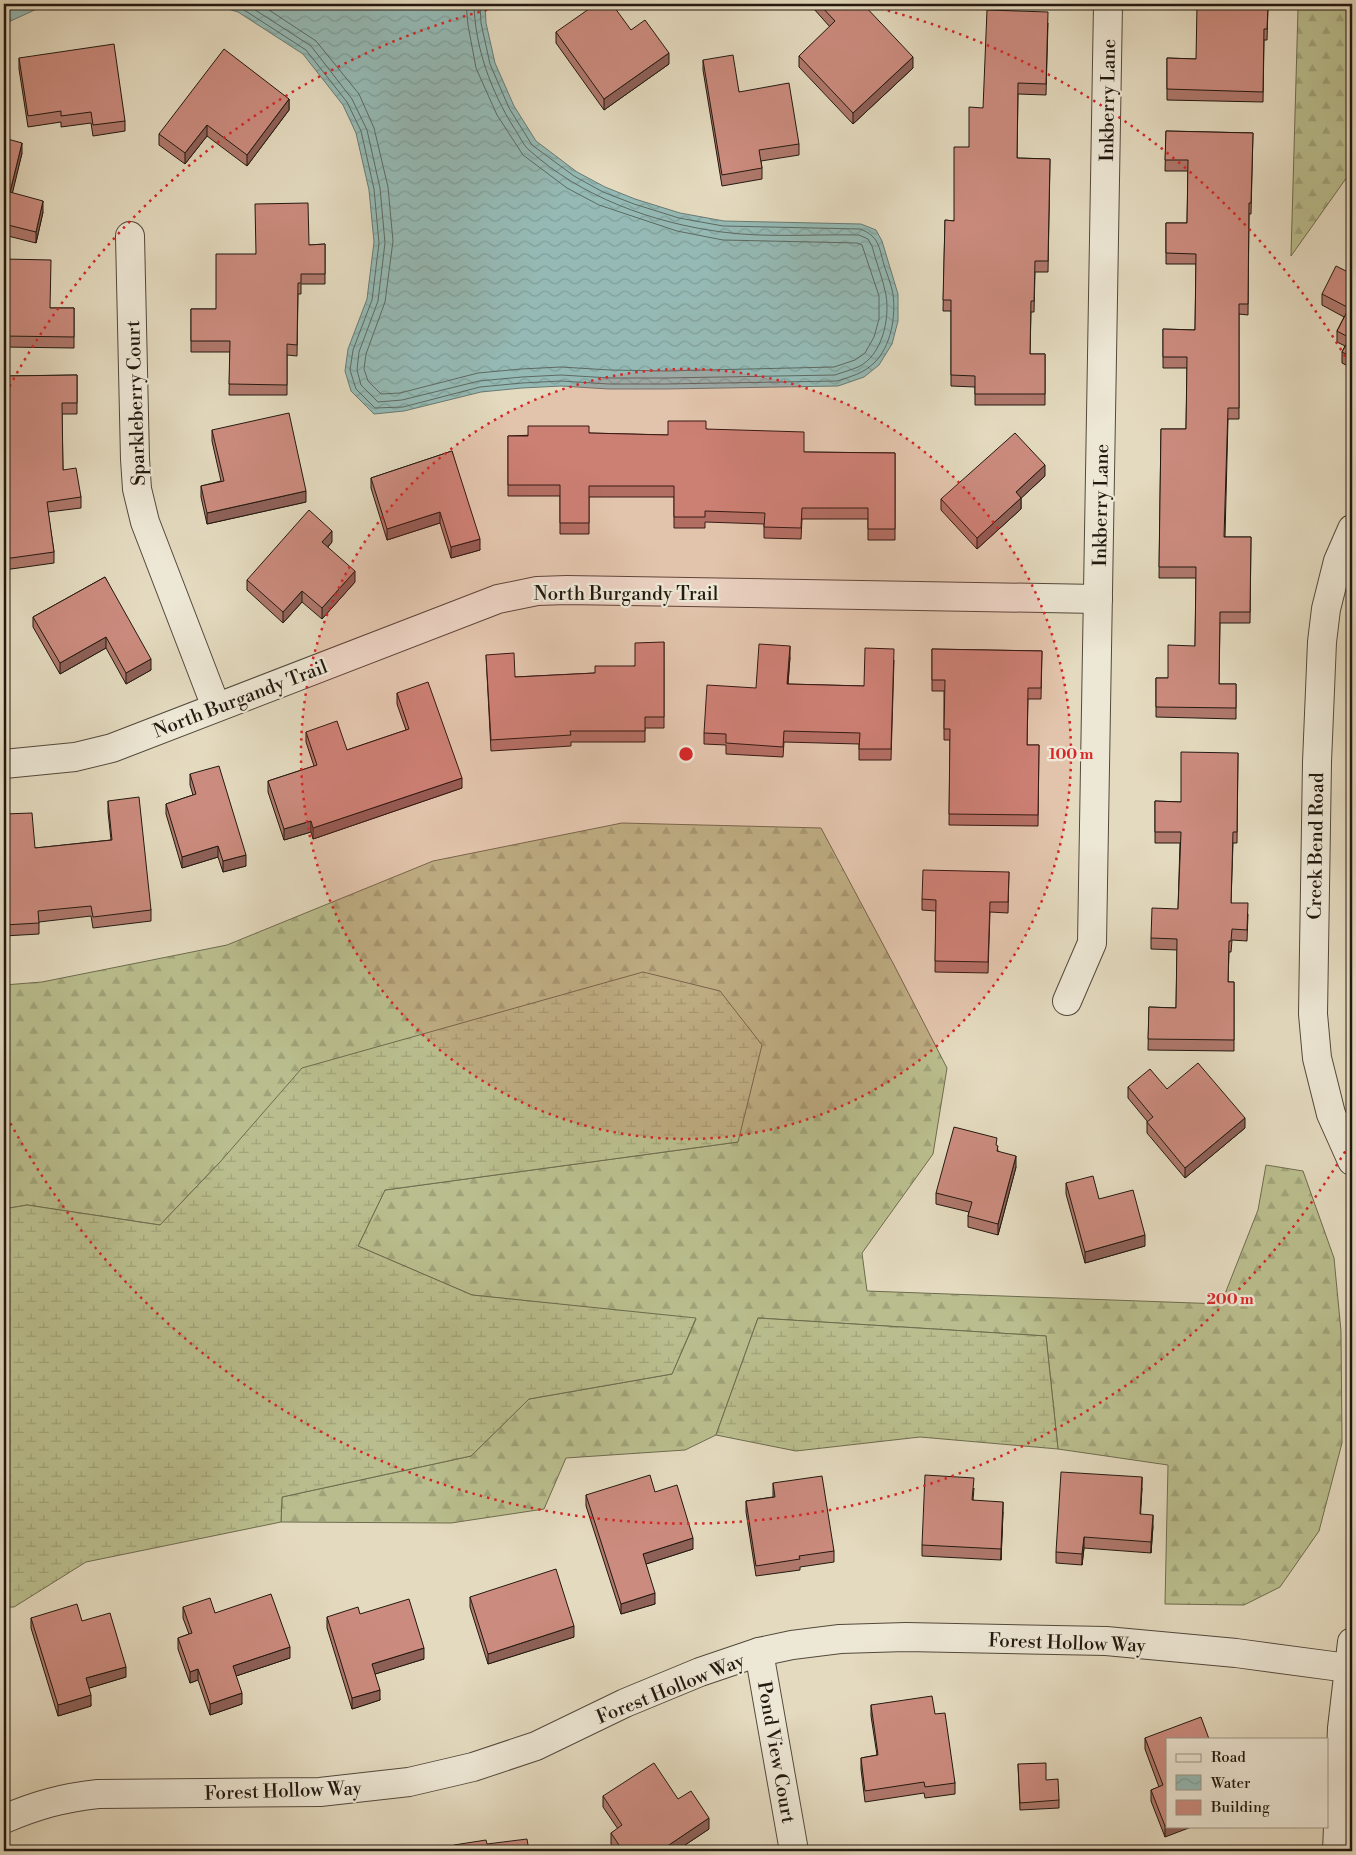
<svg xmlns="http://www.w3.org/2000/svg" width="1356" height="1855" viewBox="0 0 1356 1855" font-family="'Libre Bodoni',serif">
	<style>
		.forest { fill: url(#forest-firs); stroke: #6e6c4f }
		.wetland { fill: url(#wetland-marsh); stroke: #6e6c4f }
		.water { fill: url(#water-waves); stroke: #677a73 }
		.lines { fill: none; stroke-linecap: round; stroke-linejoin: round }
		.shore { stroke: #5c6a62; stroke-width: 1 }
		.street-casing { stroke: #53493c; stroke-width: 30 }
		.street { stroke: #ede7d5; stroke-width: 28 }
		.wall { fill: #af786c; stroke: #231910 }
		.shaded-wall { fill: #8e6158; stroke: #231910 }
		.building { fill: #cb8b7e; stroke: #231910 }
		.ring { fill: none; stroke: #d62828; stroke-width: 2.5; stroke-dasharray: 2.5 5 }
		.labels { text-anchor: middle; stroke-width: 4.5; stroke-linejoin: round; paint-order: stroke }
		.street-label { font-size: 19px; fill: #231910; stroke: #ede7d5 }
		.centre { fill: #d62828; stroke: #ede7d5; stroke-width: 2.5 }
		.ring-label { font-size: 15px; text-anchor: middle; font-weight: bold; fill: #d62828; stroke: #ede7d5; stroke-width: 4.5; stroke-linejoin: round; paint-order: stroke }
	</style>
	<defs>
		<pattern id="forest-firs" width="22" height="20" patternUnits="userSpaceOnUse" patternTransform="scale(1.25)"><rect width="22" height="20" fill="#babe8e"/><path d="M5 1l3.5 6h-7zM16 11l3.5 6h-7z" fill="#a0a379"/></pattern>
		<pattern id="wetland-marsh" width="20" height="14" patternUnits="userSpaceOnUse" patternTransform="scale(1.25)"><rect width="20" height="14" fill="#babe8e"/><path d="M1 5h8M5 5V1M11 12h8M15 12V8" fill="none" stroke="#a0a379"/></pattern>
		<pattern id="water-waves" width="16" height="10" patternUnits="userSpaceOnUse" patternTransform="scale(1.25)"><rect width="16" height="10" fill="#95bab5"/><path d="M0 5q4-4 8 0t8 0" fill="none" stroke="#809f9b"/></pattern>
	</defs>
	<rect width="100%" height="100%" fill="#e4dabf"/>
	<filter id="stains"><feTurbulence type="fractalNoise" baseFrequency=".004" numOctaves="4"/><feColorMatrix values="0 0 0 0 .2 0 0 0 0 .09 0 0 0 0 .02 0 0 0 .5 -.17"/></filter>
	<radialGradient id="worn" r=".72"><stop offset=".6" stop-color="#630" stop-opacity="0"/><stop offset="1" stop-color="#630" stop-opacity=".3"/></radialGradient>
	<g class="forest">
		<polygon points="1155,4 1352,4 1352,170 1291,256 1298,9"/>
		<polygon points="622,823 821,828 894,965 947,1068 933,1154 862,1253 867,1291 1221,1304 1258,1210 1266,1165 1303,1171 1334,1258 1341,1331 1342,1443 1319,1531 1280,1587 1244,1605 1165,1604 1168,1465 1058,1449 1046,1336 758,1318 716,1435 685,1450 566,1458 544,1509 451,1523 281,1522 282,1497 471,1456 529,1399 672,1374 696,1319 472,1295 358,1246 385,1190 738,1142 221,1161 160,1225 27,1205 4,1209 4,985 42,982 227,945 433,861"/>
	</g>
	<g class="wetland">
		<polygon points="643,972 720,991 762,1045 738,1142 385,1190 358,1246 472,1295 696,1318 672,1374 529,1399 471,1456 282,1497 281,1522 86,1562 14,1607 4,1607 4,1209 27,1205 160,1225 221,1161 302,1068"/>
		<polygon points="758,1318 1046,1336 1058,1449 920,1437 796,1451 716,1435"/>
	</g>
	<g class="water">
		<polygon points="4,4 54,4 39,8 4,24"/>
		<polygon points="212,4 485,4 486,23 495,63 514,106 536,141 577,172 605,187 635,199 680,213 724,221 861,224 876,230 882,241 898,294 898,321 892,344 879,365 864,377 838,386 666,389 609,389 561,386 522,388 481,392 404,411 374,414 351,391 345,371 348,349 367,299 374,242 369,190 356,133 343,105 303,54 238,12"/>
	</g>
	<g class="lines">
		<g class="shore">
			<path d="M228,4L241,8L306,50L347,102L361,131L374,189L379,243L372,300L353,350L350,370L356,389L375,408L403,407L480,387L522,383L561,381L609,384H665L837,381C850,377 864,373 874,363C891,347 896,316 893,294C891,284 887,274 884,265C879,247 879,236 860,229L723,226L679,218L634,204L603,192L574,176L532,145L509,108L490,64L481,23L480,4"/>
			<path d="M246,4L311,46L352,99L367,130L380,188L385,243L378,301L359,352L357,370L361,385L378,402L402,400L479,381L522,377L561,375L610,378H665L835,375C843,372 851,370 858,367C882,356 890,319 886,295C883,279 876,262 872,246L868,239L859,235C813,234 767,238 722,232C653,223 581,197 529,150C523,145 519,135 514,128C491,91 475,48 474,4"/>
			<polyline points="260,4 316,41 359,94 374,128 388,187 393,241 385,302 366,354 364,369 368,381 381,394 400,393 478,373 521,369 561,367 610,370 665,371 834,367 855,360 865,353 874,337 879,319 879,296 862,245 857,243 723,240 677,231 599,205 567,188 523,155 497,115 476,68 468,25 466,4"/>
		</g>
		<defs>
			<g id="street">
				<polyline points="130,236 135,459 137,489 145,522 216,707"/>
				<polyline points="1352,529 1338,561 1326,609 1322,642 1317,762 1313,1014 1317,1058 1331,1114 1352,1161"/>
				<polyline points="4,764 75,757 112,748 498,599 537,591 567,590 1098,599"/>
				<polyline points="1067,1001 1092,943 1108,4"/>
				<polyline points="759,1652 794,1851"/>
				<path d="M4,1819C37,1805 62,1798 98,1794L320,1792L409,1782L473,1767L536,1746L625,1703L700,1672L759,1652L792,1645L840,1639L906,1637L1106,1641L1236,1653L1348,1668"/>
				<polyline points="1337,1851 1342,1728 1352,1642"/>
			</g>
		</defs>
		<use href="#street" class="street-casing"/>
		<use href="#street" class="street"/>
	</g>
	<g class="wall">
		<polygon points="814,4 863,4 913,68 853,124 799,67 799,56 830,27 814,9"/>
		<polygon points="1268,7 1267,40 1264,40 1263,102 1167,100 1167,58 1196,59"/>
		<polygon points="1048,23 1046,95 1018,94 1017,158 1050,159 1048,272 1035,272 1034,312 1031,312 1030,354 1045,354 1045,405 975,405 975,387 951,386 951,311 943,311 945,220 954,221 969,147 983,108"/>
		<polygon points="631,30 669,64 604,110 556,43 556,32"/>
		<polygon points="19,58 125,121 125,131 93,136 91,123 61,127 61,122 28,127 19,69"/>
		<polygon points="703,60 799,144 799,155 761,161 762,168 762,179 722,186 703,70"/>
		<polygon points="289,99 289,110 247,166 207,136 185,164 159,145 159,134"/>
		<polygon points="1166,131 1253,133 1251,214 1249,214 1248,315 1239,314 1239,419 1228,419 1225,537 1251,537 1250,623 1220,623 1219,684 1236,684 1236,719 1156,717 1156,678 1168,678 1195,646 1196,578 1159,578 1161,429 1186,429 1187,368 1163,368 1163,329 1195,330 1196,264 1166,264 1166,223 1187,223 1188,171 1165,171"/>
		<polygon points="4,138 22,153 12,193 43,212 36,243 4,235"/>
		<polygon points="325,244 325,284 301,284 301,294 298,294 297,356 287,355 287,395 229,395 230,352 191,352 191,309 216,309 255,254 309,245"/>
		<polygon points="4,259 50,308 74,308 74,348 4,347"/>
		<polygon points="1352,274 1352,368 1342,363 1342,352 1345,346 1337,342 1337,331 1344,317 1322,305 1322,294"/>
		<polygon points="77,375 77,414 62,414 63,470 81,497 81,508 48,512 54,552 54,563 4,570 4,376"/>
		<polygon points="706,429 804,452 895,453 895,540 868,540 868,519 802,519 801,539 764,538 764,524 705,522 705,528 674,528 674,497 589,497 589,534 560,534 560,496 508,496 508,436 589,433 668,435"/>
		<polygon points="212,430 306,502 207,524 201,497 201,486 221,481 212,441"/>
		<polygon points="452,451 480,550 451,558 440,523 387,540 371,488 371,478"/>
		<polygon points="1045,476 1021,498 1021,509 977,549 941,510 941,499"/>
		<polygon points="332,542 328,547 355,582 322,619 302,602 283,623 247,590 247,580"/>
		<polygon points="105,577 151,670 126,684 106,648 60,674 33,627 33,617"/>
		<polygon points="664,642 664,728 645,728 645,742 571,742 571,746 491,751 486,655 515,677 595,673 635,666"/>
		<polygon points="932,649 1042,651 1041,699 1028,699 1027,745 1039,745 1038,826 949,825 950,740 944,740 944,691 932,691"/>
		<polygon points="790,657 788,684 864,686 894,660 891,760 859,760 859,744 784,742 783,757 726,754 726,745 704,744 704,733 756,688"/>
		<polygon points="397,693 462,788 313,839 311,832 284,840 268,792 268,781 314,766 306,742 306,732 347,750 406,730 397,704"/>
		<polygon points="1238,753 1237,843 1233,843 1231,903 1248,914 1247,941 1232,940 1231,952 1229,952 1228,982 1234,982 1234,1051 1148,1050 1149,1007 1176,1008 1177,950 1151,949 1151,938 1178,909 1180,843 1155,843 1155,801 1181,802"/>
		<polygon points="190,774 246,866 223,872 218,857 182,868 166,814 166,804 193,795 190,785"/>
		<polygon points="108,801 151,910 151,921 93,928 91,916 39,922 39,934 4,936 4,814 35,848 111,840 108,812"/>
		<polygon points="1009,872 1008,913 990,912 988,973 935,972 936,911 922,910 922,899"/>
		<polygon points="1128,1087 1167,1089 1245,1128 1185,1178 1147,1133 1147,1121 1128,1098"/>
		<polygon points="997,1146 998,1151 1016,1167 998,1235 968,1227 968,1216 969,1212 936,1204 936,1193"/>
		<polygon points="1066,1183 1099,1199 1145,1246 1085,1263 1066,1194"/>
		<polygon points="773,1483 834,1551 834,1562 800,1567 800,1570 756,1576 746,1512 746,1501 773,1497"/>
		<polygon points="974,1488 973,1500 1003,1512 1001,1560 922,1556 922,1545"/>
		<polygon points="1142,1488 1140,1514 1153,1526 1151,1553 1084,1548 1082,1565 1056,1563 1056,1552"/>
		<polygon points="655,1492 693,1549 646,1564 655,1604 621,1614 586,1506 586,1495"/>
		<polygon points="470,1597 574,1637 488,1664 470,1607"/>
		<polygon points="183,1607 215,1613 290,1658 236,1676 242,1704 210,1715 198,1680 190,1683 178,1649 178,1638 189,1634 183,1618"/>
		<polygon points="327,1617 424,1659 375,1674 380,1700 352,1709 327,1628"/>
		<polygon points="31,1618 82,1621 126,1677 89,1688 91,1706 58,1716 31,1628"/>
		<polygon points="871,1705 935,1714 955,1783 955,1794 925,1798 924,1793 865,1802 861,1769 861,1758 877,1755 871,1716"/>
		<polygon points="1145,1738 1209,1739 1165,1837 1151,1801 1151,1790 1159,1787 1145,1749"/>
		<polygon points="1018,1764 1046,1780 1059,1800 1059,1808 1020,1810"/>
		<polygon points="603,1796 678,1799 709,1829 676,1851 616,1851 611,1844 611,1833 618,1829 603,1807"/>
	</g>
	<g class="shaded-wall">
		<polygon points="669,53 669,64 604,110 604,99"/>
		<polygon points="913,57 913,68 853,124 853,113"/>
		<polygon points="289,99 289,110 247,166 247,155"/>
		<polygon points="207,125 207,136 185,164 185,153"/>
		<polygon points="22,143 22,153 10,203 10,192"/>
		<polygon points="43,201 43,212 36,243 36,232"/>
		<polygon points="1045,465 1045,476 1016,503 1016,492"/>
		<polygon points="306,491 306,502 207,524 207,513"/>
		<polygon points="1021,498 1021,509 977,549 977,538"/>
		<polygon points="440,512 440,523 387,540 387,529"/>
		<polygon points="332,531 332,542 322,553 322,542"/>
		<polygon points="480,539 480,550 451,558 451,547"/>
		<polygon points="355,571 355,582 322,619 322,608"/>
		<polygon points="302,591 302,602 283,623 283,612"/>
		<polygon points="106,637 106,648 60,674 60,663"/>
		<polygon points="790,646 790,657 787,695 787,684"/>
		<polygon points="151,659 151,670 126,684 126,673"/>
		<polygon points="462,778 462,788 313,839 313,828"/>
		<polygon points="311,821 311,832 284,840 284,829"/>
		<polygon points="218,846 218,857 182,868 182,857"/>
		<polygon points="246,855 246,866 223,872 223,861"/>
		<polygon points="1245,1118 1245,1128 1185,1178 1185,1168"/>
		<polygon points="1016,1156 1016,1167 998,1235 998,1224"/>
		<polygon points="1145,1235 1145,1246 1085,1263 1085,1252"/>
		<polygon points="1142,1477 1142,1488 1140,1525 1140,1514"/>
		<polygon points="1003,1502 1003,1512 1001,1560 1001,1549"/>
		<polygon points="1153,1515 1153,1526 1151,1553 1151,1542"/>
		<polygon points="1084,1537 1084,1548 1082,1565 1082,1554"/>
		<polygon points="693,1538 693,1549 643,1565 643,1554"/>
		<polygon points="655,1593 655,1604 621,1614 621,1604"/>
		<polygon points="574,1626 574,1637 488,1664 488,1654"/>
		<polygon points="290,1647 290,1658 233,1677 233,1666"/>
		<polygon points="424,1648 424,1659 372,1675 372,1664"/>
		<polygon points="126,1667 126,1677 86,1689 86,1678"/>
		<polygon points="198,1669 198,1680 190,1683 190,1672"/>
		<polygon points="380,1690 380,1700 352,1709 352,1698"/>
		<polygon points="242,1693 242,1704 210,1715 210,1704"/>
		<polygon points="91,1695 91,1706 58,1716 58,1705"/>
		<polygon points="709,1818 709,1829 676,1851 660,1851"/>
		<polygon points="1167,1825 1167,1826 1194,1826 1165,1837 1165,1826"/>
	</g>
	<g class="building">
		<polygon points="596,4 612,4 631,30 645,20 669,53 604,99 556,32"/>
		<polygon points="819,4 863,4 913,57 853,113 799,56 835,21"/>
		<polygon points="1197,5 1268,7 1267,29 1264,29 1263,92 1167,89 1167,58 1196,59"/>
		<polygon points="987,10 1048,12 1046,84 1018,83 1017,158 1050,159 1048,261 1035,261 1034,301 1031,301 1030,354 1045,354 1045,394 975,394 975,376 951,375 951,300 943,300 945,220 954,221 954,147 969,147 969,107 983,108"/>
		<polygon points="114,44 125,121 93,125 91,112 61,116 61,111 28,116 19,58"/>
		<polygon points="224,49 289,99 247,155 207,125 185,153 159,134"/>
		<polygon points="733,55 739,92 789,83 799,144 759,150 762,168 722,175 703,60"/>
		<polygon points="1166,131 1253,133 1251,203 1249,203 1248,304 1239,304 1239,408 1228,408 1224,537 1251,537 1250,612 1220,612 1219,684 1236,684 1236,708 1156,707 1156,678 1168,678 1168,645 1195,646 1196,567 1159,567 1161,429 1186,429 1187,357 1163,357 1163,329 1195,330 1196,254 1166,253 1166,223 1187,223 1188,160 1165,160"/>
		<polygon points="4,138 22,143 10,192 43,201 36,232 4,224"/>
		<polygon points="308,203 309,245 325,244 325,274 301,274 301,283 298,283 297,345 287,344 287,385 229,384 230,341 191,341 191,309 216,309 216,254 256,254 255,204"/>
		<polygon points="4,259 51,260 50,308 74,308 74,337 4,336"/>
		<polygon points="1336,266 1352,274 1352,357 1342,352 1350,338 1337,331 1349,308 1322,294"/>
		<polygon points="77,375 77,403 62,403 63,470 76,468 81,497 47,502 54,552 4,559 4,376"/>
		<polygon points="289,413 306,491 207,513 201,486 224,481 212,430"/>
		<polygon points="668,421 706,421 706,429 804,432 804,452 895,453 895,529 868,529 868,508 802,508 801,528 764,527 765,513 705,511 705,517 674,517 674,486 589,486 589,523 560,523 560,485 508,485 508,436 528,436 528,426 589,426 589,433 668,435"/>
		<polygon points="1015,433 1045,465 1016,492 1021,498 977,538 941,499"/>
		<polygon points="452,451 480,539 451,547 440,512 387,529 371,478"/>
		<polygon points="309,510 332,531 322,542 355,571 322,608 302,591 283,612 247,580"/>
		<polygon points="105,577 151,659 126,673 106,637 60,663 33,617"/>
		<polygon points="664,642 664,717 645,717 645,731 570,731 571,735 491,740 486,655 514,653 515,677 595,673 595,666 635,666 635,643"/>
		<polygon points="759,644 790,646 787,684 864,686 865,648 894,649 891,749 859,749 860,733 784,731 783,747 726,743 726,734 704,733 707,685 756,688"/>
		<polygon points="932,649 1042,651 1041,688 1028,688 1027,745 1039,745 1038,815 949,814 950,729 944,729 945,680 932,680"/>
		<polygon points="428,682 462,778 313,828 311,821 284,829 268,781 317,765 306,732 337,721 347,750 409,729 397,693"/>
		<polygon points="1181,752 1238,753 1237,832 1233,832 1231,903 1248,903 1247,930 1232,929 1231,941 1229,941 1228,982 1234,982 1234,1040 1148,1039 1149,1007 1176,1008 1177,939 1151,938 1152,908 1178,909 1181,832 1155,832 1155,801 1181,802"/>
		<polygon points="219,766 246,855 223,861 218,846 182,857 166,804 196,794 190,774"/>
		<polygon points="139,797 151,910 93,917 91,906 38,911 39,923 4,925 4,814 32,813 35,848 112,840 108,801"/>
		<polygon points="923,870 1009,872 1008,902 990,902 988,962 935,961 936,900 922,899"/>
		<polygon points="1198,1063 1245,1118 1185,1168 1147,1122 1153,1117 1128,1087 1150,1069 1167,1089"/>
		<polygon points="954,1127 997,1138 996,1145 998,1146 997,1151 1016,1156 998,1224 968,1216 972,1202 936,1193"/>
		<polygon points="1093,1176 1099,1199 1133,1190 1145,1235 1085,1252 1066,1183"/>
		<polygon points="1061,1472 1142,1477 1140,1514 1153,1515 1151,1542 1084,1537 1082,1554 1056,1552"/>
		<polygon points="650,1475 655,1492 677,1485 693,1538 643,1554 655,1593 621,1604 586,1495"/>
		<polygon points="925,1475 974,1478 972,1500 1003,1502 1001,1549 922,1545"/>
		<polygon points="822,1476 834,1551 799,1556 800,1559 756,1566 746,1501 775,1497 773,1483"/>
		<polygon points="556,1569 574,1626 488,1654 470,1597"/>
		<polygon points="271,1594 290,1647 233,1666 242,1693 210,1704 198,1669 190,1672 178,1638 192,1633 183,1607 210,1598 215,1613"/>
		<polygon points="409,1599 424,1648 372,1664 380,1690 352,1698 327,1617 358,1607 360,1614"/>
		<polygon points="77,1604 82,1621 110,1613 126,1667 86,1678 91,1695 58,1705 31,1618"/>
		<polygon points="932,1696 935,1714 945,1713 955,1783 925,1787 924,1782 865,1791 861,1758 878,1755 871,1705"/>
		<polygon points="1201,1717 1209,1739 1167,1739 1167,1825 1165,1826 1151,1790 1163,1785 1145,1738"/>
		<polygon points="654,1763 678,1799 691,1791 709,1818 660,1851 623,1851 611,1833 622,1825 603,1796"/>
		<polygon points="1046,1763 1046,1780 1058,1779 1059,1800 1020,1803 1018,1764"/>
		<polygon points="527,1839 529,1851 454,1851 454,1845 486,1840 487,1844"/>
	</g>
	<circle cx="686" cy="754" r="385" fill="#d62828" fill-opacity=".12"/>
	<g class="ring">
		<circle cx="686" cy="754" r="385"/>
		<path d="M1349 1145A770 770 0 0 1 6 1115M6 393A770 770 0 0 1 506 5M866 5A770 770 0 0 1 1349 363"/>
	</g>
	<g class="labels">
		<g class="street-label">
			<text transform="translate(1107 100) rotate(-89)" y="7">Inkberry Lane</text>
			<text transform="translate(135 403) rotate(-92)" y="7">Sparkleberry Court</text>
			<text transform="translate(1100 505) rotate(-89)" y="7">Inkberry Lane</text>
			<text x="626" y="600">North Burgandy Trail</text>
			<text transform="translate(240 698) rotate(-21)" y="7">North Burgandy Trail</text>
			<text transform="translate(1315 846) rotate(-89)" y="7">Creek Bend Road</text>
			<text transform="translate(1067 1642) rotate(2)" y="7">Forest Hollow Way</text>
			<text transform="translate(670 1688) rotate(-22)" y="7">Forest Hollow Way</text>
			<text transform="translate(777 1752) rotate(80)" y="7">Pond View Court</text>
			<text transform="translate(283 1790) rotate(-2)" y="7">Forest Hollow Way</text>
		</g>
	</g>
	<circle cx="686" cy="754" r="8" class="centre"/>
	<g class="ring-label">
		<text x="1071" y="759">100 m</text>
		<text x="1230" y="1304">200 m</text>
	</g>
	<rect width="1356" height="1855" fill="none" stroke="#e4dabf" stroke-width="20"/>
	<rect x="5" y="5" width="1346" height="1845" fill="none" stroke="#231910" stroke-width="2.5"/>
	<rect x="10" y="10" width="1336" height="1835" fill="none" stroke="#231910"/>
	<rect x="1166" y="1738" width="162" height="90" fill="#ede7d5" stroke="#9c9586"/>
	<rect x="1176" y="1754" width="25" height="8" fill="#ede7d5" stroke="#9c9586"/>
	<text x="1211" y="1762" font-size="15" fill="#231910">Road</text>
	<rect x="1176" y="1775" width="25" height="15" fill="url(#water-waves)" stroke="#9c9586"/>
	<text x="1211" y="1788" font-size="15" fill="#231910">Water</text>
	<rect x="1176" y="1800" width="25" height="15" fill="#cb8b7e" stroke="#9c9586"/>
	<text x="1211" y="1812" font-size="15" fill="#231910">Building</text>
	<rect width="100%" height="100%" filter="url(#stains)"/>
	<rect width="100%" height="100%" fill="url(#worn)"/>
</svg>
